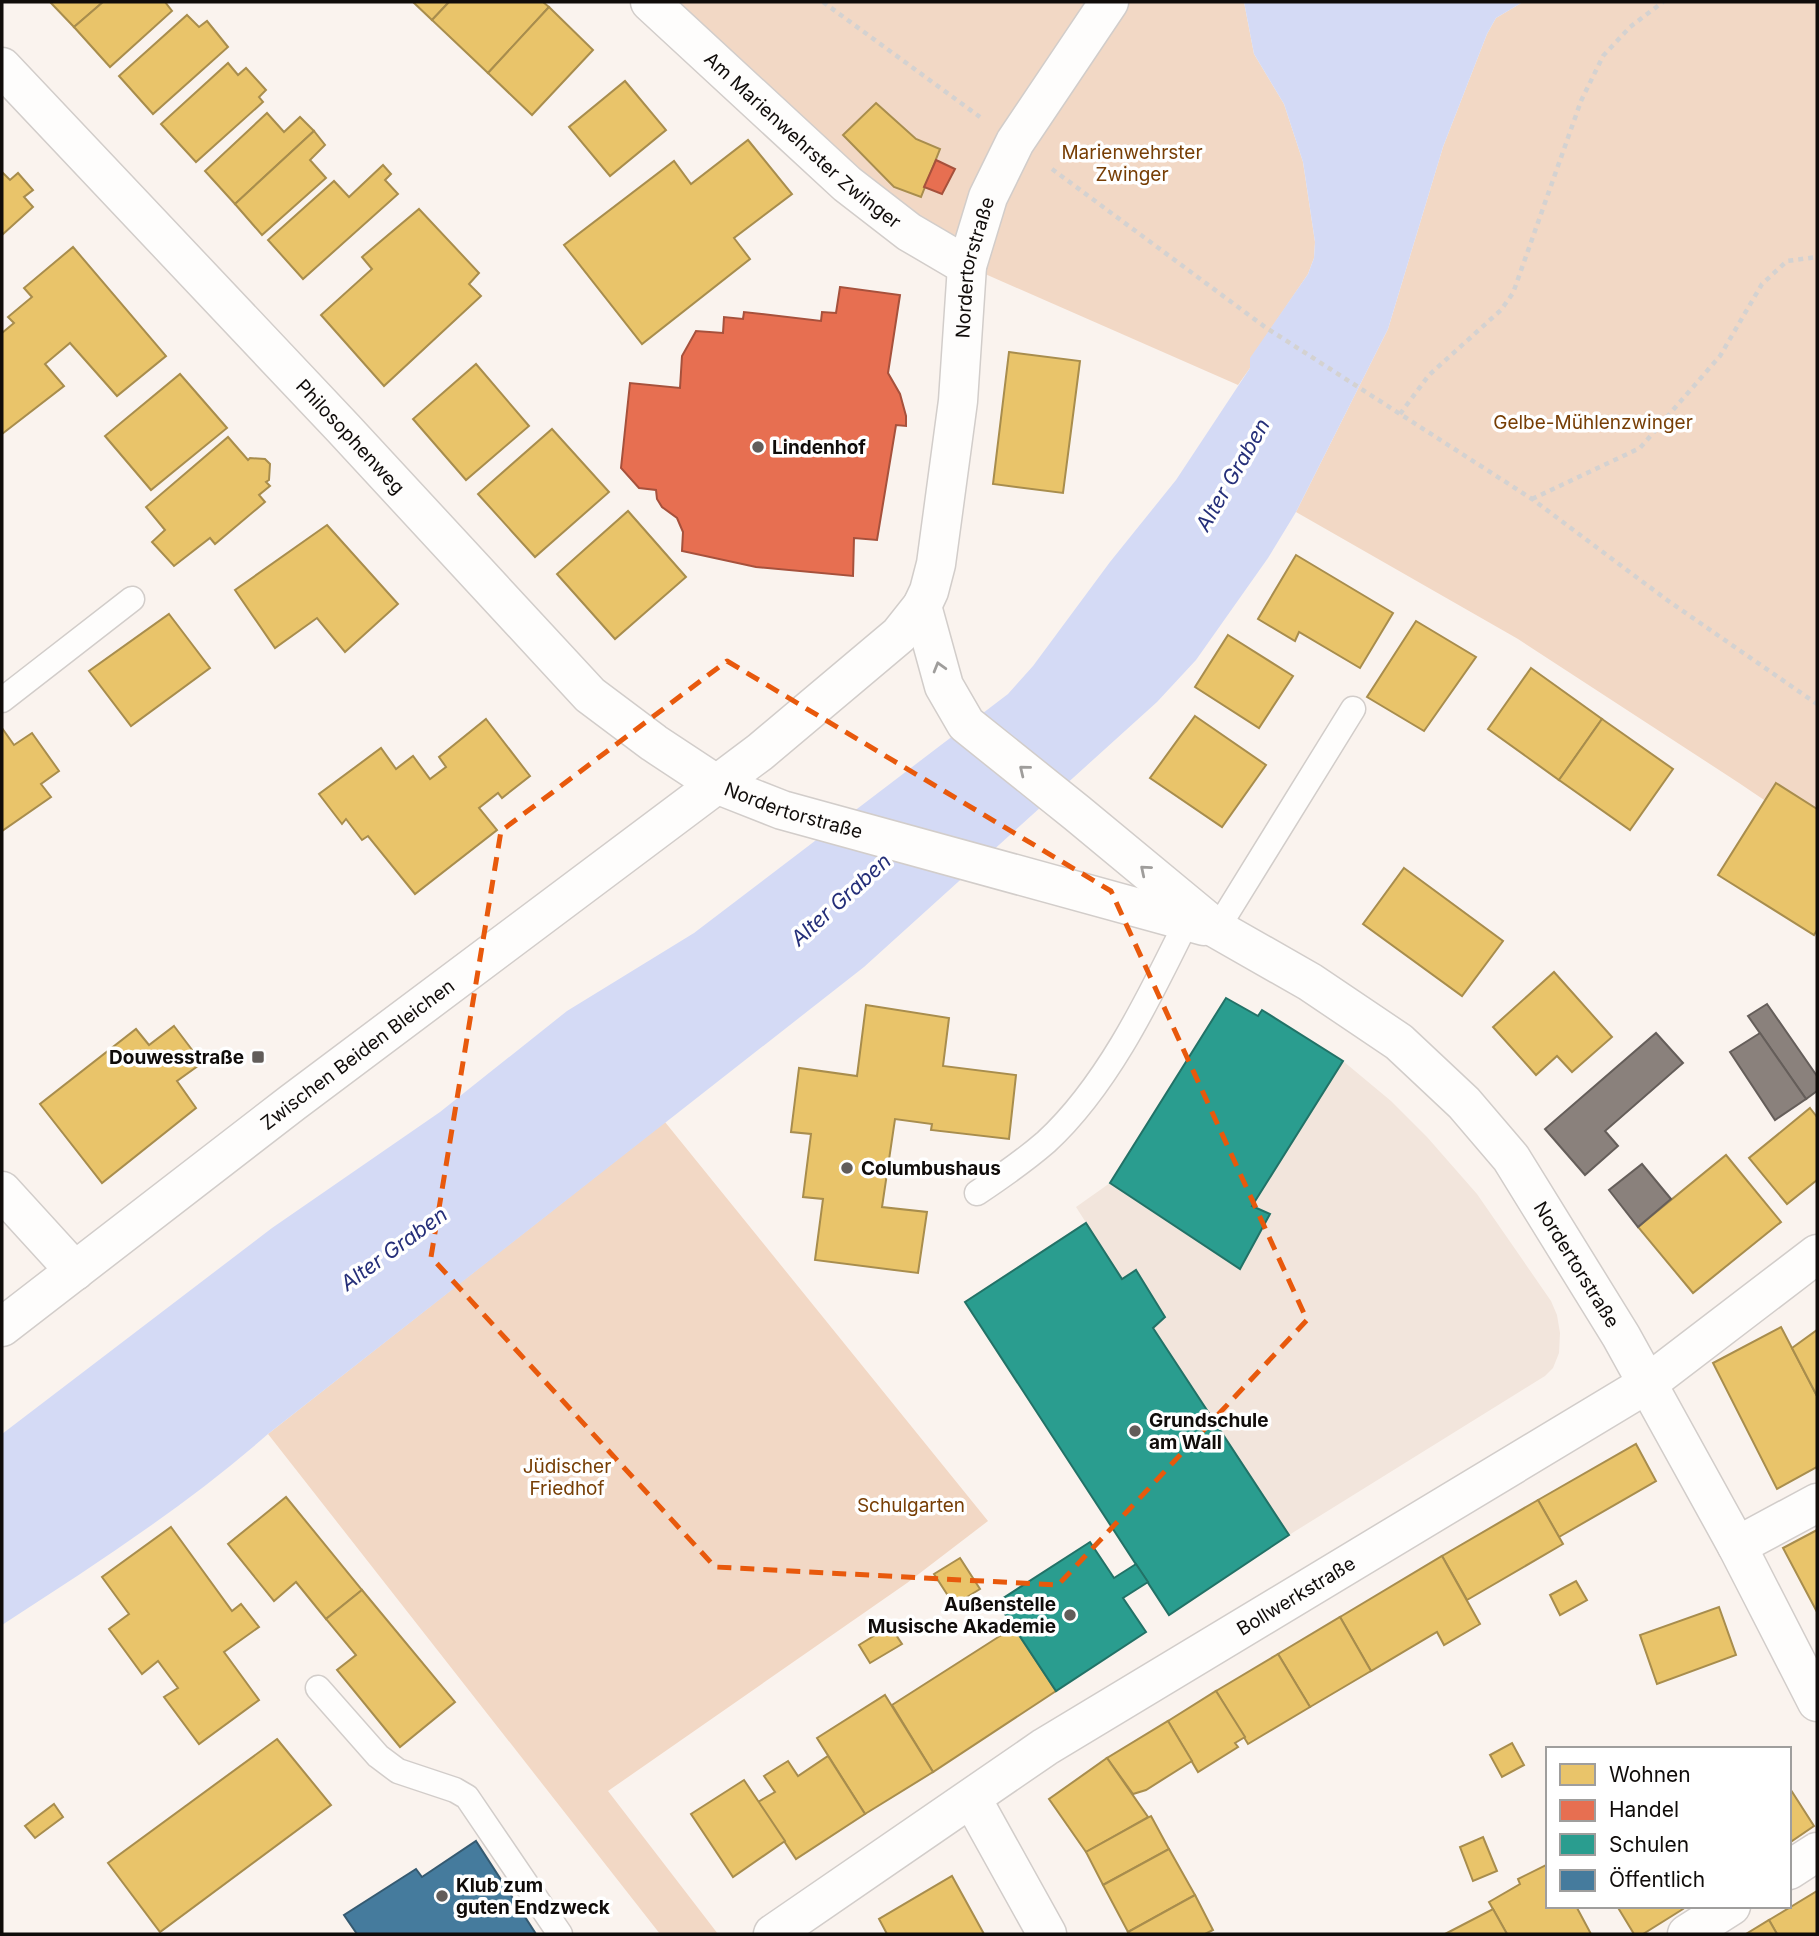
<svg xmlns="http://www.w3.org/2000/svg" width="1819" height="1936" viewBox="0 0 1819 1936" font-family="Inter,sans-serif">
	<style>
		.built { fill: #f2e5dc }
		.green { fill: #f2d8c5 }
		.water { fill: #d4daf5 }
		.homes { fill: #e9c46a; stroke: #a88d4d; stroke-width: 2 }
		.shops { fill: #e76f51; stroke: #a6513c; stroke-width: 2 }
		.schools { fill: #2a9d8f; stroke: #227267; stroke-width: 2 }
		.public { fill: #457b9d; stroke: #355a71; stroke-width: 2 }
		.industry { fill: #8a817c; stroke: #655e5a; stroke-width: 2 }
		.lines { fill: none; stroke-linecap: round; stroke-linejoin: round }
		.service-casing { stroke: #d2cdca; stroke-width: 27 }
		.minor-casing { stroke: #d2cdca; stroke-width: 41 }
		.tertiary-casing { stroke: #d2cdca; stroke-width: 41 }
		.path { stroke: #d4d2d1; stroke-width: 4.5; stroke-dasharray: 5 5; stroke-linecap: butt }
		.service { stroke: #fefdfc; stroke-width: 24 }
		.minor { stroke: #fefdfc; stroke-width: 38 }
		.tertiary { stroke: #fefdfc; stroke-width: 38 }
		.oneway { stroke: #9f9d9b }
		.marked { fill: none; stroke: #e8590c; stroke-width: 5; stroke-dasharray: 14 9; stroke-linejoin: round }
		.poi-dot { fill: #625d5a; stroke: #fff; stroke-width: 2.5 }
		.labels { text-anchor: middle; stroke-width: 7; stroke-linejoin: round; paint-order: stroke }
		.street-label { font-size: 19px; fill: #100c0a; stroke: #fff }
		.park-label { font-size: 19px; fill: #773e05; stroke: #fff }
		.poi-label { font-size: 19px; font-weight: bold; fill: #100c0a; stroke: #fff; text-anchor: start }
		.water-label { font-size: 21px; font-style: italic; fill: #252f79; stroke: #fff }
	</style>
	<rect width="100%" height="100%" fill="#faf3ee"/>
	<polygon class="built" points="1343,1061 1391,1101 1427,1137 1477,1194 1551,1301 1557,1315 1560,1333 1559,1353 1553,1368 1545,1376 1289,1535 1153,1328 1136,1270 1122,1279 1076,1207 1110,1183 1240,1268 1269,1214 1252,1206"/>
	<g class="green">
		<polygon points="650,2 1244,2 1254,54 1284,104 1303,162 1315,242 1314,258 1308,274 1251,358 1250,368 1238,385 967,266"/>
		<polygon points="1523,2 1817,2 1817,836 1739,783 1518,639 1296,512 1388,329 1443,147 1487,34 1496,18"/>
		<polygon points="665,1122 988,1521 907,1583 608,1791 718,1934 660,1934 268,1434"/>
	</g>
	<path class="water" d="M1244,2H1523L1496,18L1487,34L1443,147L1388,329L1296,512L1268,558L1196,660L1157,702L864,967L268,1434C186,1506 93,1566 2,1625V1434L272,1228L440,1112L567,1011L694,933L1008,694L1033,666L1110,562L1176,480L1250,368V358L1308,274L1314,258L1315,242L1303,162L1284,104L1254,54Z"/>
	<g class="homes">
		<polygon points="50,2 103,2 74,27"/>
		<polygon points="103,2 165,2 172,11 110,67 74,27"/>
		<polygon points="413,2 449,2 432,20"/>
		<polygon points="449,2 543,2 549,7 488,73 432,20"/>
		<polygon points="549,7 593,50 532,115 488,73"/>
		<polygon points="187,15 199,27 207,21 228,47 153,114 119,76"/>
		<polygon points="228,63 238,75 246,68 266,90 259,97 263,102 196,162 161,124"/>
		<polygon points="625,81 666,130 610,176 569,127"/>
		<polygon points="876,103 916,139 940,149 921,197 894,187 843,135"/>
		<polygon points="267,113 284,132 300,117 314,131 235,204 205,171"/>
		<polygon points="314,131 325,145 310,160 326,178 262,235 235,204"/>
		<polygon points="748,140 792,194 734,238 750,259 642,344 564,245 674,161 691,184"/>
		<polygon points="383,165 391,174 385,180 398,194 303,279 268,240 334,181 349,197"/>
		<polygon points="2,172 10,180 18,173 33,190 24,197 33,207 2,235"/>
		<polygon points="419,209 479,273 469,284 481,296 384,386 321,315 372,269 362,257"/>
		<polygon points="73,247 166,356 117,396 70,343 45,364 64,386 2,434 2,333 14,323 8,317 32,297 24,288"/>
		<polygon points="1009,352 1080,361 1063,493 993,484"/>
		<polygon points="476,364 529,426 466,480 413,419"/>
		<polygon points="180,374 227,428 151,490 105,436"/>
		<polygon points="552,429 609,492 535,557 478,494"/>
		<polygon points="228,437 248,460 250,458 265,459 270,464 269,480 266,482 270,486 259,495 265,502 215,544 210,538 174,566 152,542 165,530 146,507"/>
		<polygon points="628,511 686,577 615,639 557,574"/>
		<polygon points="327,525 398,604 345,652 317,618 275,648 235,590"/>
		<polygon points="1296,555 1393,613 1360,668 1299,632 1295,641 1258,619"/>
		<polygon points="169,614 210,668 131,726 89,671"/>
		<polygon points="1416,621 1476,657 1424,731 1367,697"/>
		<polygon points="1228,635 1293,676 1259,728 1195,687"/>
		<polygon points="1531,668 1602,719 1559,780 1488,729"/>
		<polygon points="1195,716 1266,765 1222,827 1150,778"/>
		<polygon points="486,719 530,776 502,798 498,793 479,808 497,830 415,894 368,836 362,840 346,819 342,824 319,794 381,748 396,769 413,756 430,779 446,767 439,757"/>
		<polygon points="1602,719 1673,769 1630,830 1559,780"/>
		<polygon points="2,728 14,745 32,733 59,771 41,784 51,797 2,831"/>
		<polygon points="1776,783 1817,809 1817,930 1814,935 1718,875"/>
		<polygon points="1404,868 1503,941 1462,996 1363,924"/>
		<polygon points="1554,972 1612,1037 1572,1072 1557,1056 1536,1075 1493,1027"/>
		<polygon points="866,1005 949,1018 943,1066 1016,1075 1009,1139 931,1130 932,1124 895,1119 882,1207 927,1212 918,1273 815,1260 823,1199 803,1197 811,1134 791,1132 799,1068 857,1076"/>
		<polygon points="174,1026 202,1063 177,1081 196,1108 102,1183 40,1104 136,1029 149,1045"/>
		<polygon points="1810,1108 1817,1117 1817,1180 1787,1204 1749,1158"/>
		<polygon points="1726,1155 1781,1222 1693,1293 1638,1227"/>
		<polygon points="1781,1327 1817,1396 1817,1467 1777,1489 1713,1363"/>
		<polygon points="1817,1330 1817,1396 1792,1348"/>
		<polygon points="1636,1444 1656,1481 1559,1537 1538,1500"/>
		<polygon points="286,1497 362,1590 326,1619 296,1582 274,1601 228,1544"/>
		<polygon points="1538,1500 1563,1544 1467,1600 1442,1556"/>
		<polygon points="171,1527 232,1611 241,1604 259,1627 224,1652 259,1700 199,1744 164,1697 178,1688 158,1661 142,1674 109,1629 129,1614 102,1577"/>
		<polygon points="1817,1530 1817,1612 1783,1548"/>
		<polygon points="1442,1556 1480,1624 1444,1645 1437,1632 1371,1671 1340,1617"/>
		<polygon points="960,1558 980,1589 954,1605 934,1574"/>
		<polygon points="1576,1581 1587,1600 1560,1615 1550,1595"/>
		<polygon points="362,1590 455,1702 400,1747 337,1670 356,1655 326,1619"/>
		<polygon points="1719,1607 1736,1655 1657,1684 1640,1635"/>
		<polygon points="1340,1617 1371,1671 1310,1707 1278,1654"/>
		<polygon points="890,1626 902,1644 870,1663 859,1645"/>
		<polygon points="1014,1627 1056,1691 933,1772 892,1705"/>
		<polygon points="1278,1654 1310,1707 1248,1744 1216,1691"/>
		<polygon points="1216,1691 1245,1737 1235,1743 1238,1747 1198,1772 1168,1721"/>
		<polygon points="885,1695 933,1772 865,1814 817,1738"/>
		<polygon points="1168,1721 1192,1761 1146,1790 1133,1794 1107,1758"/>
		<polygon points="277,1739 331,1805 160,1932 108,1863"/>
		<polygon points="1512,1743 1524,1765 1502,1777 1490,1755"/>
		<polygon points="828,1756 865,1814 796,1859 758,1802 775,1792 764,1776 788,1761 798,1776"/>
		<polygon points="1107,1758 1148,1817 1086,1852 1049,1799"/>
		<polygon points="744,1780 785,1841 733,1877 691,1814"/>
		<polygon points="1789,1787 1814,1826 1789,1843"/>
		<polygon points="54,1804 63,1817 35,1838 25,1826"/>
		<polygon points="1151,1816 1169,1849 1103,1885 1086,1852"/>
		<polygon points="1483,1837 1497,1871 1473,1881 1460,1847"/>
		<polygon points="1169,1849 1195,1895 1128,1932 1103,1885"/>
		<polygon points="1548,1864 1548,1906 1576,1906 1591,1934 1507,1934 1489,1902 1520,1884 1518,1879"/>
		<polygon points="952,1876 984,1934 887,1934 879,1919"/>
		<polygon points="1817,1891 1817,1934 1777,1934 1769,1920"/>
		<polygon points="1195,1895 1213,1930 1205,1934 1130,1934 1128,1932"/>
		<polygon points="1617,1906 1681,1906 1683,1909 1643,1934 1634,1934"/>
		<polygon points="1493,1909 1507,1934 1445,1934"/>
		<polygon points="1769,1920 1777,1934 1746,1934"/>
	</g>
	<g class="shops">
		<polygon points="936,160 955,169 942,194 924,187"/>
		<polygon points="840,287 900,295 888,373 900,394 906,416 906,426 896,425 877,540 854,538 853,576 756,567 682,551 683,532 677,518 662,507 657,499 656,490 639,488 621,468 630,383 680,388 682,356 696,331 723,333 724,317 743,319 744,312 821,321 822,312 836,313"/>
	</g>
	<g class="schools">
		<polygon points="1226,998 1258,1016 1262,1010 1343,1061 1252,1206 1270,1214 1240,1269 1110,1183"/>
		<polygon points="1086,1223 1122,1279 1136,1270 1165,1317 1153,1328 1289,1535 1169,1615 965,1302"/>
		<polygon points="1090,1542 1114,1578 1136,1564 1148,1582 1123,1598 1146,1632 1056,1691 997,1602"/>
	</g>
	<polygon class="public" points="476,1841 536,1934 357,1934 344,1915 416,1869 422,1877"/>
	<g class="industry">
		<polygon points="1767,1004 1817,1076 1817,1091 1806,1099 1748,1016"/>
		<polygon points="1656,1033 1683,1063 1605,1131 1618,1146 1585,1175 1545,1129"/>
		<polygon points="1760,1033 1806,1099 1775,1120 1730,1052"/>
		<polygon points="1642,1164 1671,1199 1638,1227 1609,1190"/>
	</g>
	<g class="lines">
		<defs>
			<g id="service">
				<polyline points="2,700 132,599"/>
				<polyline points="1217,929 1353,709"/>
				<path d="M977,1193C1001,1177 1024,1161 1046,1142C1108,1085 1150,996 1187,921"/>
				<polyline points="318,1688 378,1756 398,1771 455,1790 467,1797 560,1934"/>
			</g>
			<g id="minor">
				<path id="s1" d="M650,2L847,184L909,232L967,266"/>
				<path id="s2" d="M922,606L944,686L966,724L1077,813L1217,929L1310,982L1399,1042L1464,1103L1511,1158L1621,1336L1737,1546L1817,1702"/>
				<path id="s3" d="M716,784L782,810L1204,926"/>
				<polyline points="2,1191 75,1271"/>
				<polyline points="1737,1546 1817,1503"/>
				<polyline points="972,1799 1047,1934"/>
				<polyline points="1789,1870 1817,1852"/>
				<path id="s4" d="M773,1934L1045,1747L1647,1384L1817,1254"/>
				<polyline points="1687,1934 1731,1906"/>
			</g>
			<g id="tertiary">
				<path id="s5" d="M2,67L343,428L590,695L654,743L716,784"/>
				<path id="s6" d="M2,1327L292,1103L760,752L899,635L922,606L929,591L936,564L958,401L967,266L988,197L1015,142L1109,2"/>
			</g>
		</defs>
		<use href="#service" class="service-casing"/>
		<use href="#minor" class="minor-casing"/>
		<use href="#tertiary" class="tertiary-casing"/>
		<g class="path">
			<polyline points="823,2 980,117"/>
			<polyline points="1052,169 1265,327 1532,499 1667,600 1817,704"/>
			<polyline points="1400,414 1429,375 1501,310 1513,293 1581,101 1603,56 1630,27 1663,2"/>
			<polyline points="1532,499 1640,448 1720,356 1762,284 1787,261 1817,257"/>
		</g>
		<use href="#service" class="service"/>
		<use href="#minor" class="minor"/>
		<use href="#tertiary" class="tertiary"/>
	</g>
	<defs><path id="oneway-chevron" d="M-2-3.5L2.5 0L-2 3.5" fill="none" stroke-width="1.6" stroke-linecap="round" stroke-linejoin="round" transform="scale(1.75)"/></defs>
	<g class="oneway">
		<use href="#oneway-chevron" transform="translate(939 667) rotate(-106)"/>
		<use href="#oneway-chevron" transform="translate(1024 770) rotate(-141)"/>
		<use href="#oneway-chevron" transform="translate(1145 870) rotate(-140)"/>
	</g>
	<path class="marked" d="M727,661L1111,891L1307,1320L1058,1585L715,1567L431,1257L501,831Z"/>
	<g class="poi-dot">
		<circle cx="758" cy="447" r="7"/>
		<rect x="251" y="1050" width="14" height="14" rx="3.5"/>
		<circle cx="847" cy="1168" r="7"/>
		<circle cx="1135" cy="1431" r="7"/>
		<circle cx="1070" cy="1615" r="7"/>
		<circle cx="442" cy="1896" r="7"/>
	</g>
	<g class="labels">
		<g class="street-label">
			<text dy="7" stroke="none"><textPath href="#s1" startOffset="206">Am Marienwehrster Zwinger</textPath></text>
			<text dy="7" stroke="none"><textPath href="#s6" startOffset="1514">Nordertorstraße</textPath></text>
			<text dy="7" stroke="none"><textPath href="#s5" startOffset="508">Philosophenweg</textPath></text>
			<text dy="7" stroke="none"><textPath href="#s3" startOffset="82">Nordertorstraße</textPath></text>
			<text dy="7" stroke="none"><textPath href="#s6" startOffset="448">Zwischen Beiden Bleichen</textPath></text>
			<text dy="7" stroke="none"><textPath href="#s2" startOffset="952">Nordertorstraße</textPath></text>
			<text dy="7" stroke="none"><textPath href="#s4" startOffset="623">Bollwerkstraße</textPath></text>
		</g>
		<g class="park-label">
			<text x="1132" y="159">Marienwehrster<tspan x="1132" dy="22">Zwinger</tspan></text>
			<text x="1593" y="429">Gelbe-Mühlenzwinger</text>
			<text x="567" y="1473">Jüdischer<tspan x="567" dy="22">Friedhof</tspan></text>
			<text x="911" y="1512">Schulgarten</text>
		</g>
		<g class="poi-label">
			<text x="772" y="454">Lindenhof</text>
			<text x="244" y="1064" text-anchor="end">Douwesstraße</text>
			<text x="861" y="1175">Columbushaus</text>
			<text x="1149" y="1427">Grundschule<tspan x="1149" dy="22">am Wall</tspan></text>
			<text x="1056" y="1611" text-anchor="end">Außenstelle<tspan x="1056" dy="22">Musische Akademie</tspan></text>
			<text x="456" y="1892">Klub zum<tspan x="456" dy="22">guten Endzweck</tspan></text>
		</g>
		<g class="water-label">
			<text transform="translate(1233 475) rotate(-60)" y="7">Alter Graben</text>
			<text transform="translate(841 900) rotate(-42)" y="7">Alter Graben</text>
			<text transform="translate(394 1249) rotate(-36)" y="7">Alter Graben</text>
		</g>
	</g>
	<rect width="1819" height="1936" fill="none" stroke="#100c0a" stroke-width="7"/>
	<rect x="1546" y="1747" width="245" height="161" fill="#ffffff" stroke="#9f9e9d" stroke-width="2"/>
	<rect x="1560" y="1764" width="35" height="21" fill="#e9c46a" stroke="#9f9e9d" stroke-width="2"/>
	<text x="1609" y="1782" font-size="21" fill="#100c0a">Wohnen</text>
	<rect x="1560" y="1800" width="35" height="21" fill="#e76f51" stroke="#9f9e9d" stroke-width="2"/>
	<text x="1609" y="1817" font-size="21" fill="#100c0a">Handel</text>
	<rect x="1560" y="1834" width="35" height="21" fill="#2a9d8f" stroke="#9f9e9d" stroke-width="2"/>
	<text x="1609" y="1852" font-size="21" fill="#100c0a">Schulen</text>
	<rect x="1560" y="1870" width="35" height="21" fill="#457b9d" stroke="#9f9e9d" stroke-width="2"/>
	<text x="1609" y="1887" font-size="21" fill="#100c0a">Öffentlich</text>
</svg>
